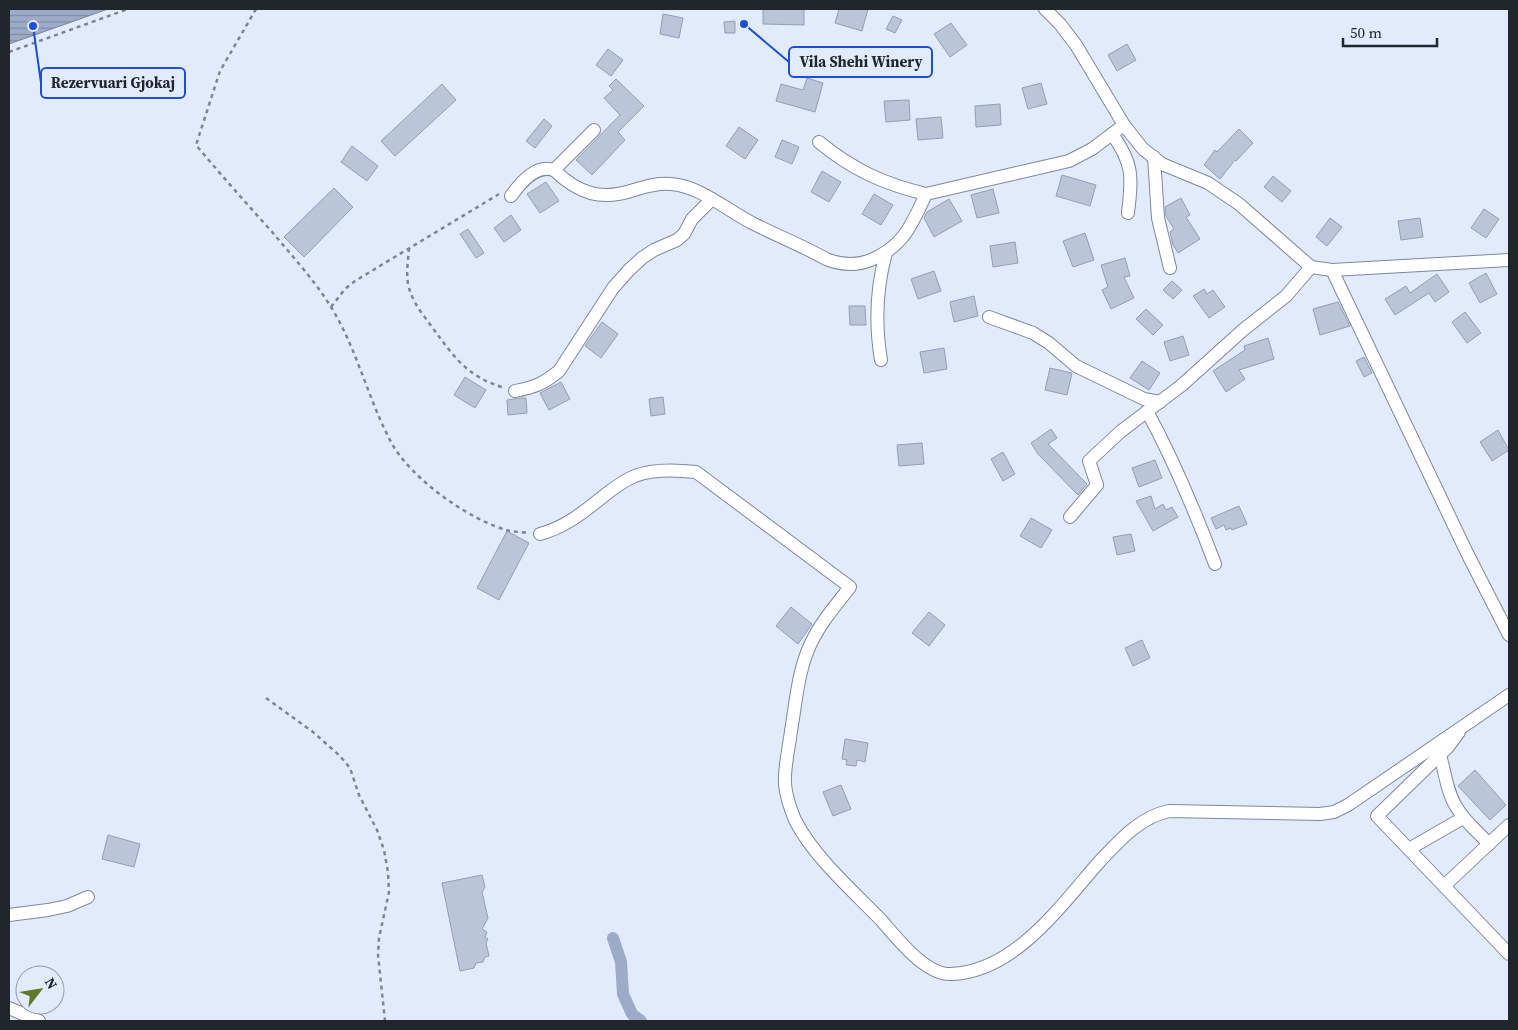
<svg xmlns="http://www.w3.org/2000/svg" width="1518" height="1030" viewBox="0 0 1518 1030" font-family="'Source Serif 4',serif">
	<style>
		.water { fill: url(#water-rules); stroke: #77839a }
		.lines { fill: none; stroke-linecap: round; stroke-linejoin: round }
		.canal { stroke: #9cabc8; stroke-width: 12 }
		.building { fill: #bac5da; stroke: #939eb1 }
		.minor-casing { stroke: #7e889b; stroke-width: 14 }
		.path { stroke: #7e8591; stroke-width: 2.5; stroke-dasharray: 4 4; stroke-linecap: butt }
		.minor { stroke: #fff; stroke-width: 12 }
		.leader { fill: none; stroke: #1d4ed8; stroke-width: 2 }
		.callout-dot { fill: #1d4ed8; stroke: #e2ebfc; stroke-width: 2 }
		.callout { fill: #e2ebfc; stroke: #1d4ed8; stroke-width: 2 }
		.callout-label { font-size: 15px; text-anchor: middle; font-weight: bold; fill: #21262d }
	</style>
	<defs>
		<pattern id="water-rules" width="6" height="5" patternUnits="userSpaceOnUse" patternTransform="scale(1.25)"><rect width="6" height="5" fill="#9cabc8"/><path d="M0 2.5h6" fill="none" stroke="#7f8ba3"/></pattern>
	</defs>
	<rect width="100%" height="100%" fill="#e2ebfc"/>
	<polygon class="water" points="9,9 108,9 9,44"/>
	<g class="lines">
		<polyline class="canal" points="613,938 621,962 623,994 632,1014 641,1021"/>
	</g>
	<g class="building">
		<polygon points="763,9 804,9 804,25 763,24"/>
		<polygon points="839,9 868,9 862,31 835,23"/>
		<polygon points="663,14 683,18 679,38 660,34"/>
		<polygon points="893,16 902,20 895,33 886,29"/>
		<polygon points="735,21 735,33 725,33 724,22"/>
		<polygon points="951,23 967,45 950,57 934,34"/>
		<polygon points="1127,44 1136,60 1117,71 1108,55"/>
		<polygon points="608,49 623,60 611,76 596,65"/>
		<polygon points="807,78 823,83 815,112 776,101 781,84 803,90"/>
		<polygon points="616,79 644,106 618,132 625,140 592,175 576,160 620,115 604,98 613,90 609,86"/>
		<polygon points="1041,83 1047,104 1028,109 1022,88"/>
		<polygon points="442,84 456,100 395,156 381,141"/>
		<polygon points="909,100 910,120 886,122 884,101"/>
		<polygon points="1000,104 1001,125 976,127 975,106"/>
		<polygon points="941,117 943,138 918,140 916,119"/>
		<polygon points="544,119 552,126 535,148 526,141"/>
		<polygon points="739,127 758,140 745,159 726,146"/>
		<polygon points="1239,129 1253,143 1236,161 1235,160 1220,179 1204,165 1215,150 1217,152"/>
		<polygon points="782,140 799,147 792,164 775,157"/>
		<polygon points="352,146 378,166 367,181 341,162"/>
		<polygon points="822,171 841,182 829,202 811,192"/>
		<polygon points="1062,175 1096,185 1090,206 1056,196"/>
		<polygon points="1273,176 1291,191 1282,202 1264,187"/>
		<polygon points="546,182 559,201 540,213 527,194"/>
		<polygon points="334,188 353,207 304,257 284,237"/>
		<polygon points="993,189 999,213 977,218 971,195"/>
		<polygon points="874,194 893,205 881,225 862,214"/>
		<polygon points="1181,198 1190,215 1186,217 1200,239 1178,253 1173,245 1170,232 1174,229 1166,216 1165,207"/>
		<polygon points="949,199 962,221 934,237 924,218 927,212"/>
		<polygon points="1484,209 1499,219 1486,238 1471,228"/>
		<polygon points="511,215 521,230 504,242 494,228"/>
		<polygon points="1330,218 1342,227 1327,246 1316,237"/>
		<polygon points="1420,218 1423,237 1401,240 1398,221"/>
		<polygon points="468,229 484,253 476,258 460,234"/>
		<polygon points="1085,233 1094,260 1073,267 1063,241"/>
		<polygon points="1015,242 1018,263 993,267 990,246"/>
		<polygon points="1125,258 1130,276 1124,277 1134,298 1111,309 1102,290 1108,287 1101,265"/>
		<polygon points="934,271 941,291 918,299 911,279"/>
		<polygon points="1486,273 1497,294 1480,303 1469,283"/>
		<polygon points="1437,274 1449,292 1435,302 1429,293 1395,315 1385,299 1406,286 1410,293"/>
		<polygon points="1172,281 1182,290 1173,299 1163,290"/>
		<polygon points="1204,289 1207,294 1213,290 1225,307 1209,318 1193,296"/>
		<polygon points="974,296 978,316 954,322 950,302"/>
		<polygon points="1338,302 1350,326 1320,335 1313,309"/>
		<polygon points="849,306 865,306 866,325 850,325"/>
		<polygon points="1146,309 1163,325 1153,335 1136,319"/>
		<polygon points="1465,312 1481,333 1467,343 1452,322"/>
		<polygon points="602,322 618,334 601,358 585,346"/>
		<polygon points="1183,336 1189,355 1170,361 1164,342"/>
		<polygon points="1268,338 1274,359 1239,370 1245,379 1226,392 1213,371 1245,350 1244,346"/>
		<polygon points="944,348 947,369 924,373 920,352"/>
		<polygon points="1364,357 1372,373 1364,377 1356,361"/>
		<polygon points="1142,361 1160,373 1149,390 1130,378"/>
		<polygon points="1050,368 1072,373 1067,395 1045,390"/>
		<polygon points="465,377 486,390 475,408 454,395"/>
		<polygon points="561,382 570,399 549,410 540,393"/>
		<polygon points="663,397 665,414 651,416 649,399"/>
		<polygon points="519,398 526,398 527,413 508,415 507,400"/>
		<polygon points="1051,429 1057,438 1048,444 1087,484 1078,495 1038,454 1031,443"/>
		<polygon points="1498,430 1509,450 1492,461 1480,442"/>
		<polygon points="922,443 924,464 899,466 897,445"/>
		<polygon points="1003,452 1015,474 1003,481 991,459"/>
		<polygon points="1155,460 1162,478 1139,487 1132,468"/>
		<polygon points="1151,496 1155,509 1163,504 1166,510 1172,507 1178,517 1153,531 1136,501"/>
		<polygon points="1239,506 1247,524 1232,530 1231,528 1226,530 1224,525 1216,529 1211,518"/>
		<polygon points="1031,518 1052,530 1041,548 1020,536"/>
		<polygon points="507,531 529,543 499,600 477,588"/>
		<polygon points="1131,534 1135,551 1117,555 1113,537"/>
		<polygon points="791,607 812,624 798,644 776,626"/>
		<polygon points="929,612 945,625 929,646 912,633"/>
		<polygon points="1142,640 1150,658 1133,666 1125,648"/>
		<polygon points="845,739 868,743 865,762 857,760 856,766 846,765 847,760 842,759"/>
		<polygon points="1475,770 1506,805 1490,820 1458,786"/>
		<polygon points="841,785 851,809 833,816 823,792"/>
		<polygon points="108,835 140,844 134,867 102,859"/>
		<polygon points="482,875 485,887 482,892 488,918 482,929 487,932 485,937 488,939 486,943 489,956 485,957 483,962 476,963 474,968 460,971 442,883"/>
	</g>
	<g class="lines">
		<defs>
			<g id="minor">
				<polyline points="1045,9 1060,24 1076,45 1124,125 1143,149 1162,164 1208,183 1239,204 1311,267 1332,270 1509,260"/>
				<path d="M1112,134C1134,164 1132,178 1128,213"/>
				<path d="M819,142C853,170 884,184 926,194"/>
				<polyline points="1154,157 1158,218 1170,268"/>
				<path d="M554,170C579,194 601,201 634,190C647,186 658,183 671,184C700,186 728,211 754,224C778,236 803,246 826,259C841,265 856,266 871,260C904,246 912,224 926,194L1069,161L1092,149L1124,125"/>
				<path d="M511,196C521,182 536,164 554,170L594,130"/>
				<polyline points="1332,270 1467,553 1509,635"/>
				<polyline points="989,317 1033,333 1049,343 1076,366 1144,399 1160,402"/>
				<path d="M881,360C875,324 876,289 886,253"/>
				<path d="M515,391C535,387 543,384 559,371L613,288L629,270L642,258L654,250L677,240L684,234L692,219L712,199"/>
				<path d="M1147,411C1174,461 1195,511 1215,564"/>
				<polyline points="1070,517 1097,485 1089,461 1120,432 1182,385 1243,330 1286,296 1311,267"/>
				<path d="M540,534C566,527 585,511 605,495C614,488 624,480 635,476C652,469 678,470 696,472L850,587C836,605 821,622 811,643C798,670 796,702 791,731C789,748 784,767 785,784C786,796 790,808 795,820C813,856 853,891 881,920C897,938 925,975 951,974C1015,972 1061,905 1100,861C1120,840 1140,817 1169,811L1320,814L1334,812L1348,805L1509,695"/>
				<polyline points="1459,732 1448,747 1377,816 1509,954"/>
				<path d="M1440,755C1445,772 1447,793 1457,808C1465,822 1478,832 1489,844"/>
				<polyline points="1409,849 1463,818"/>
				<polyline points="1444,886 1509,825"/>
				<polyline points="9,915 48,910 67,906 88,897"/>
				<polyline points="9,1008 39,1021"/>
			</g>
		</defs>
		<use href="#minor" class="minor-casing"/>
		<g class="path">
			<path d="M256,9L220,71L196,145C221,175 247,204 273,233C293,257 315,281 331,307C357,349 368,399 391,442C410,478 470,521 510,531C516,532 523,532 529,533"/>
			<polyline points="9,52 128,9"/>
			<path d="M409,248C408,262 405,278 410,291C414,304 424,316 432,327C454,357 467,377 505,388"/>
			<polyline points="331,307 345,289 355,281 499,194"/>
			<polyline points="266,698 313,732 340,756 350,768 359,795 377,830 384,850 388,872 389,892 379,938 378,955 385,1021"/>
		</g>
		<use href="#minor" class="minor"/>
	</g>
	<path class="leader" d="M744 24L789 62M33 26L41 83"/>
	<g class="callout-dot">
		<circle cx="744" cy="24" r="5"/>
		<circle cx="33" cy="26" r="5"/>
	</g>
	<g class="callout">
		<rect x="789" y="47" width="143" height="30" rx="5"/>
		<rect x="41" y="68" width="144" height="30" rx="5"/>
	</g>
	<g class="callout-label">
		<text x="861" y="67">Vila Shehi Winery</text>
		<text x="113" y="88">Rezervuari Gjokaj</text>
	</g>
	<rect width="1518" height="1030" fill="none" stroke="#21262d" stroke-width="20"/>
	<g transform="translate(40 990) rotate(59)"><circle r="24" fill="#e2ebfc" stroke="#959ca9"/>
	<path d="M0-4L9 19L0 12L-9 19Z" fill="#61782a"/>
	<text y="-8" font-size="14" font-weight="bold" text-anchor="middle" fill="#21262d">N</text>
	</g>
	<path d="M1343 38v8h94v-8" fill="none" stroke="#21262d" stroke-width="2.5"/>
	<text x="1350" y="38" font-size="15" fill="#21262d" stroke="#e2ebfc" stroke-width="4" paint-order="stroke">50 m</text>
</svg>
